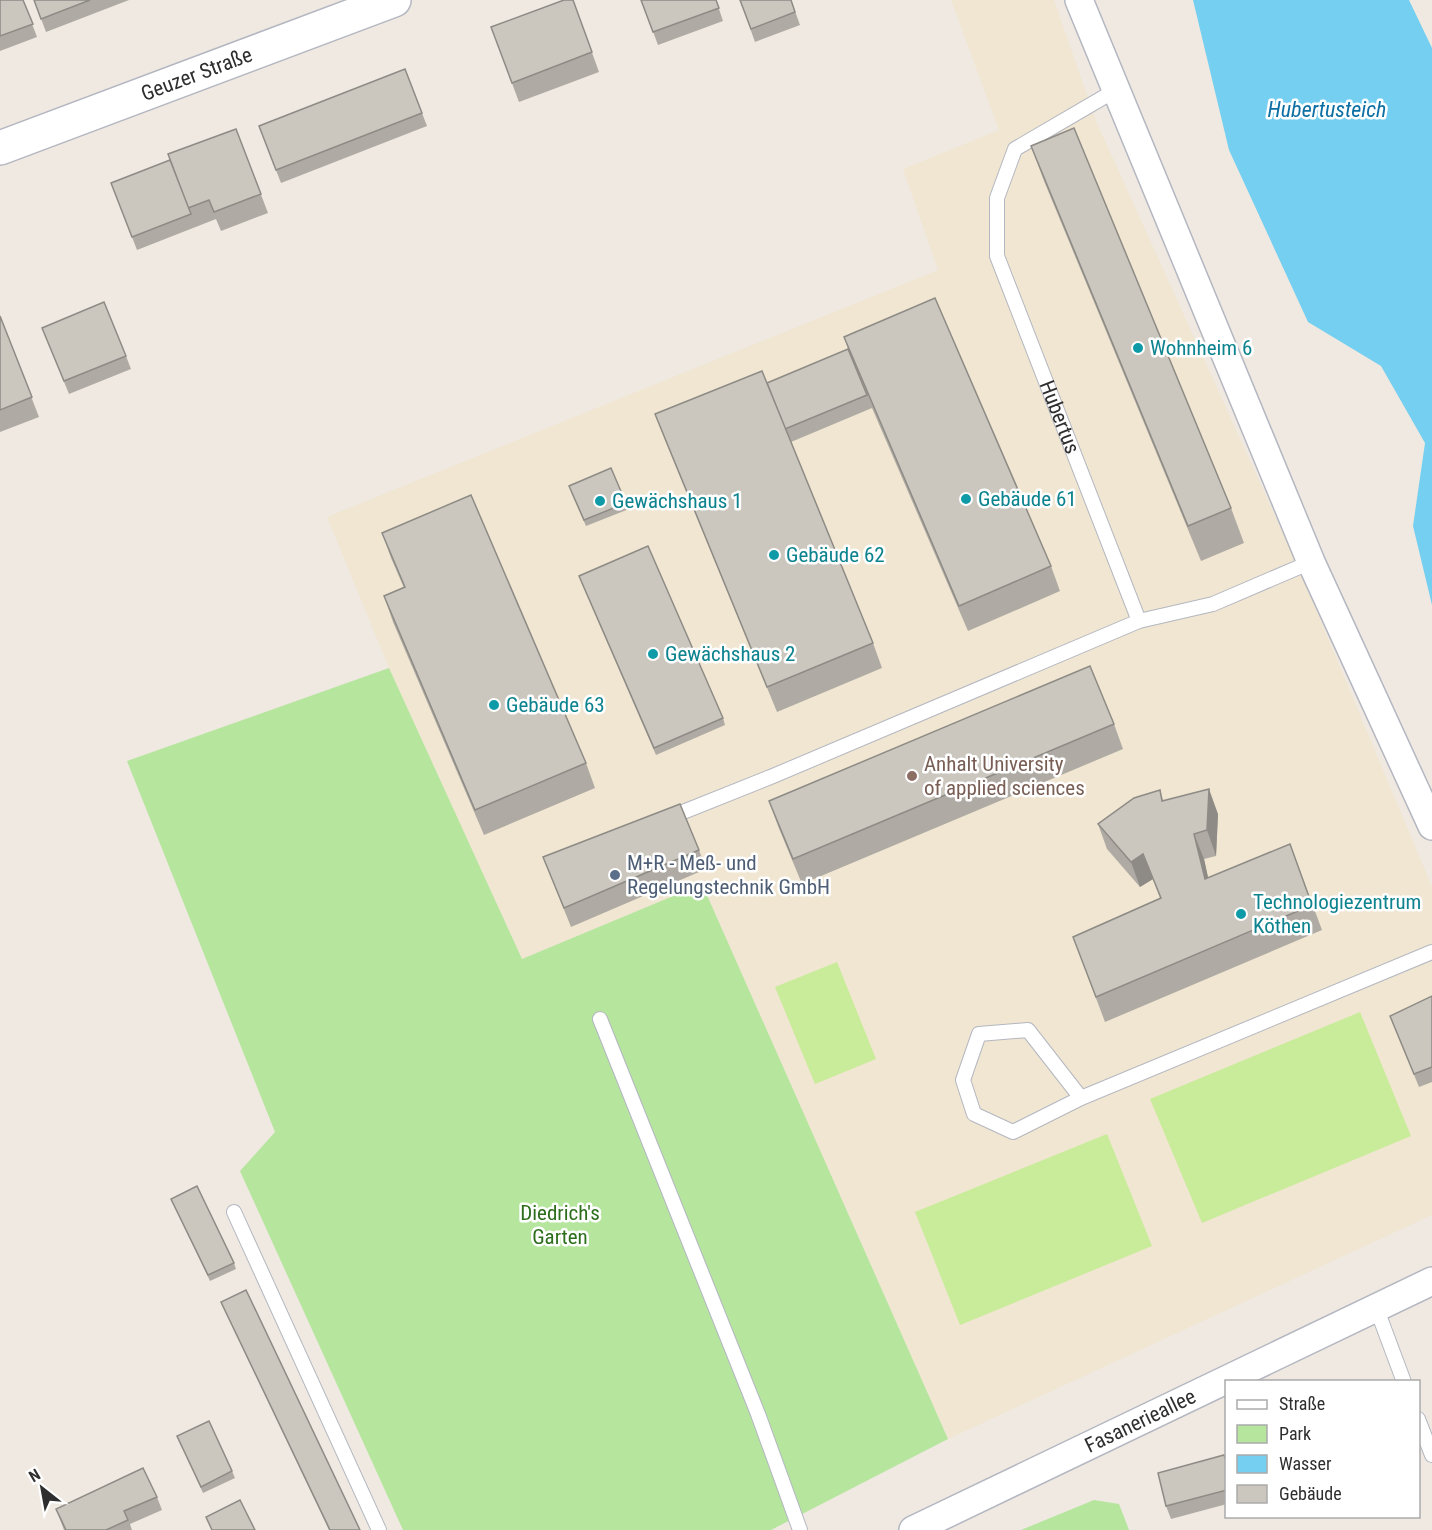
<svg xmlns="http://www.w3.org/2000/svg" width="1432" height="1530" viewBox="0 0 1432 1530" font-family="'Roboto Condensed',sans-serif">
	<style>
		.education { fill: #f0e6d1 }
		.green { fill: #b6e59e }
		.pitch { fill: #c9ec9a }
		.water { fill: #75cff0 }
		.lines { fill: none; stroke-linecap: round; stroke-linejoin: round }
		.lane-casing { stroke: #b4b7c1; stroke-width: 16 }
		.street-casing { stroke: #b4b7c1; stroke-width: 30 }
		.secondary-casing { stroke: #b4b7c1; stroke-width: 36 }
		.lane { stroke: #fff; stroke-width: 14 }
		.street { stroke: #fff; stroke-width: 27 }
		.secondary { stroke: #fff; stroke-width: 33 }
		.wall { fill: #afaba4 }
		.shaded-wall { fill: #8e8b86 }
		.building { fill: #cbc7bf; stroke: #8e8b86; stroke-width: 1.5 }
		.culture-dot { fill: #0f9aa8; stroke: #fff; stroke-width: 2 }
		.education-dot { fill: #8d6e63; stroke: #fff; stroke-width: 2 }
		.service-dot { fill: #5c6f8a; stroke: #fff; stroke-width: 2 }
		.labels { text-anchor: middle; stroke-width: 5; stroke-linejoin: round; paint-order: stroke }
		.street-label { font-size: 21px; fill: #2e2e2e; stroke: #fff }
		.culture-label { font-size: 21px; fill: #0d838f; stroke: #fff; text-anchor: start }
		.education-label { font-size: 21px; fill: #785e54; stroke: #fff; text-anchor: start }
		.service-label { font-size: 21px; fill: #4e5e75; stroke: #fff; text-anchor: start }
		.park-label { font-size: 21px; fill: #2c6e1b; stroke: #fff }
		.water-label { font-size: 22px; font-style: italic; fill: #0d6fa3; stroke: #fff }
	</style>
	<rect width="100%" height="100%" fill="#efe9e1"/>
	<polygon class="education" points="951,0 1054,0 1096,121 1300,571 1432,887 1432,1215 948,1439 702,884 522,959 389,668 327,517 938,270 903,169 999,130"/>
	<g class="green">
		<polygon points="389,668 522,959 702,884 948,1439 771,1530 403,1530 240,1171 275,1132 127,761"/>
		<polygon points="1094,1500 1119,1504 1129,1530 1021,1530"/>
	</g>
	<g class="pitch">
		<polygon points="837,962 876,1059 815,1084 775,987"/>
		<polygon points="1360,1012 1411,1136 1202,1223 1150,1099"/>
		<polygon points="1107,1134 1152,1246 960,1325 915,1212"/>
	</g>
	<polygon class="water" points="1193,0 1409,0 1432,48 1432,605 1413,526 1425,443 1381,366 1308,322 1229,150"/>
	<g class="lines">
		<defs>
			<g id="lane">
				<path id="s1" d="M1116,90L1015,149L997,198V256L1139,621L1213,604L1311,562"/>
				<polyline points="668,818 773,776 1139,621"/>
				<polyline points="600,1019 758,1414 800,1530"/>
				<polyline points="1081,1098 1028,1030 979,1034 963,1080 974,1114 1013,1132 1081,1098 1432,952"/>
				<polyline points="234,1212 379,1530"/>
				<polyline points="1376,1307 1404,1382"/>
				<polyline points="1418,1419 1432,1455"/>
			</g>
			<g id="street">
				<polyline points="1079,0 1311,562 1432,826"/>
				<path id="s2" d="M913,1530L1432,1281"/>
			</g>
			<g id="secondary">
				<path id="s3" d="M0,148L394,0"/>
			</g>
		</defs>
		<use href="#lane" class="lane-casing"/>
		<use href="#street" class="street-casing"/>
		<use href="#secondary" class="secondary-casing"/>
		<use href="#lane" class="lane"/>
		<use href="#street" class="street"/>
		<use href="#secondary" class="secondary"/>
	</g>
	<g class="wall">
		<polygon points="0,0 23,0 37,37 0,51"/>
		<polygon points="34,0 129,0 46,32"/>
		<polygon points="573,0 599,72 519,102 491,27"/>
		<polygon points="641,0 716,0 723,21 658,45"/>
		<polygon points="740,0 791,0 800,25 755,42"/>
		<polygon points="405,69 427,126 281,183 259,126"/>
		<polygon points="236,129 268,213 221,231 216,219 137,250 111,183 170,160"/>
		<polygon points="1031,146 1231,508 1244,543 1201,561 1044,181"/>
		<polygon points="0,316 39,417 0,432"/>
		<polygon points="42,328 126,356 131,369 69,394"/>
		<polygon points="844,337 1051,566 1060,591 968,631 869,401 872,408 791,442 873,643 882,668 777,712 665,440 655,414 767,383 848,349"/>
		<polygon points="571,492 626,503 629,509 586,526"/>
		<polygon points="382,533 586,763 595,788 484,835 393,622 384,596 404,588 391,558"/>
		<polygon points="581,582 723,718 725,725 656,755"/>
		<polygon points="1114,724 1123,749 802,884 778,826 769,801"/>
		<polygon points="1160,790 1163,800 1218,814 1216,856 1204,859 1208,878 1290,844 1322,930 1105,1022 1073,937 1160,898 1153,879 1140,887 1107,849 1098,824"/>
		<polygon points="699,850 706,869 571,927 543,857"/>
		<polygon points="1432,996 1432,1082 1419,1087 1390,1016"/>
		<polygon points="171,1199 234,1263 236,1269 210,1281"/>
		<polygon points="221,1302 360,1530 329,1530"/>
		<polygon points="177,1436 232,1471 235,1478 203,1493"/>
		<polygon points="1224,1455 1227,1461 1227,1504 1171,1519 1166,1506"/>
		<polygon points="157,1497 162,1510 130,1524 132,1530 64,1530 56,1509"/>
	</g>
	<g class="shaded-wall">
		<polygon points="1209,789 1218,814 1216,856 1207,830"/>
		<polygon points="1194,834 1204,859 1214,904 1205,879"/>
		<polygon points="1143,854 1153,879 1140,887 1131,862"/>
	</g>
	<g class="building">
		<polygon points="0,0 23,0 33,24 0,36"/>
		<polygon points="34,0 90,0 41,19"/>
		<polygon points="564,0 573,0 592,52 512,83 491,27"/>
		<polygon points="641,0 716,0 719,8 653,32"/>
		<polygon points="740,0 791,0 795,12 751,29"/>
		<polygon points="405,69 422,113 276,170 259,126"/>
		<polygon points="1074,128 1231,508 1188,526 1031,146"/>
		<polygon points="236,129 261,194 214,212 209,200 188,208 168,154"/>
		<polygon points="170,160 191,214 132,237 111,183"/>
		<polygon points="935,298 1051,566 959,606 844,337"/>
		<polygon points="104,302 126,356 64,381 42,328"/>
		<polygon points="0,316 32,397 0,410"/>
		<polygon points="848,349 867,395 785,429 767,383"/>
		<polygon points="762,371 873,643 767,687 655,414"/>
		<polygon points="611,468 626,503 584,520 569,486"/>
		<polygon points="471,495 586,763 475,810 384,596 405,587 382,533"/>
		<polygon points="648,546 723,718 654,748 579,576"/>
		<polygon points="1090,666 1114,724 793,859 769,801"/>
		<polygon points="1209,789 1207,830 1194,834 1205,879 1290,844 1312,905 1096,997 1073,937 1161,898 1143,854 1131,862 1098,824 1134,798 1160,790 1162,801"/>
		<polygon points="680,804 699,850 564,908 543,857"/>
		<polygon points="1432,996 1432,1067 1414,1074 1390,1016"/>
		<polygon points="197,1186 234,1263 208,1275 171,1199"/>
		<polygon points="246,1290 360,1530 330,1530 221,1302"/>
		<polygon points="209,1421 232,1471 201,1487 177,1436"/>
		<polygon points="1224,1455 1227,1464 1227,1490 1166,1506 1158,1473"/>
		<polygon points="143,1468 157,1497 124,1511 128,1520 106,1530 66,1530 56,1509"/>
		<polygon points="240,1500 255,1530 212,1530 206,1517"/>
	</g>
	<g class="culture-dot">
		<circle cx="1138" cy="348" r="6"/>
		<circle cx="966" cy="499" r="6"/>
		<circle cx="600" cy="501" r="6"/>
		<circle cx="774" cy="555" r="6"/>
		<circle cx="653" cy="654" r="6"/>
		<circle cx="494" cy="705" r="6"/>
		<circle cx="1241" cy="914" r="6"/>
	</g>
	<circle class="education-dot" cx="912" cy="776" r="6"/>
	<circle class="service-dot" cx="615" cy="875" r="6"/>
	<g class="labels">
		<g class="street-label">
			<text dy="7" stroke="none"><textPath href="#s3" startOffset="210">Geuzer Straße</textPath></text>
			<text dy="7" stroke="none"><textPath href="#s1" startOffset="400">Hubertus</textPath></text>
			<text dy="7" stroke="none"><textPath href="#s2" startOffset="252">Fasanerieallee</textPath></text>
		</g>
		<g class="culture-label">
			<text x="1150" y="355">Wohnheim 6</text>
			<text x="978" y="506">Gebäude 61</text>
			<text x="612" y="508">Gewächshaus 1</text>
			<text x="786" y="562">Gebäude 62</text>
			<text x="665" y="661">Gewächshaus 2</text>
			<text x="506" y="712">Gebäude 63</text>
			<text x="1253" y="909">Technologiezentrum<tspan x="1253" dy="24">Köthen</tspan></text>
		</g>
		<g class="education-label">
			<text x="924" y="771">Anhalt University<tspan x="924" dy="24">of applied sciences</tspan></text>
		</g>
		<g class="service-label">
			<text x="627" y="870">M+R - Meß- und<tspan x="627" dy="24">Regelungstechnik GmbH</tspan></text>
		</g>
		<g class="park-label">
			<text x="560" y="1220">Diedrich's<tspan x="560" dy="24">Garten</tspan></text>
		</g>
		<g class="water-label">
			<text x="1327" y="117">Hubertusteich</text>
		</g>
	</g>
	<rect x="1225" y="1380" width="195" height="138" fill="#ffffff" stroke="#ababab" stroke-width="1.5"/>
	<rect x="1237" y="1400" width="30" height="9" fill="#ffffff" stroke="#ababab" stroke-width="1.5"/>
	<text x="1279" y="1410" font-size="18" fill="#2e2e2e">Straße</text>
	<rect x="1237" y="1425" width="30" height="18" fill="#b6e59e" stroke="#ababab" stroke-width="1.5"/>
	<text x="1279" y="1440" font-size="18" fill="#2e2e2e">Park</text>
	<rect x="1237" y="1455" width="30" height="18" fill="#75cff0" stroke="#ababab" stroke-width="1.5"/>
	<text x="1279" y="1470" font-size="18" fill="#2e2e2e">Wasser</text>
	<rect x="1237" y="1485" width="30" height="18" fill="#cbc7bf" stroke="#ababab" stroke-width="1.5"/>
	<text x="1279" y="1500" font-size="18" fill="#2e2e2e">Gebäude</text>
	<g transform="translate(42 1488) rotate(329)" stroke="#ffffff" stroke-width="4.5" paint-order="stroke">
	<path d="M0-4.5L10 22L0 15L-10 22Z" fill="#2e2e2e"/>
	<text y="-9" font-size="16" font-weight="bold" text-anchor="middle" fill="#2e2e2e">N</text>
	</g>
</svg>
